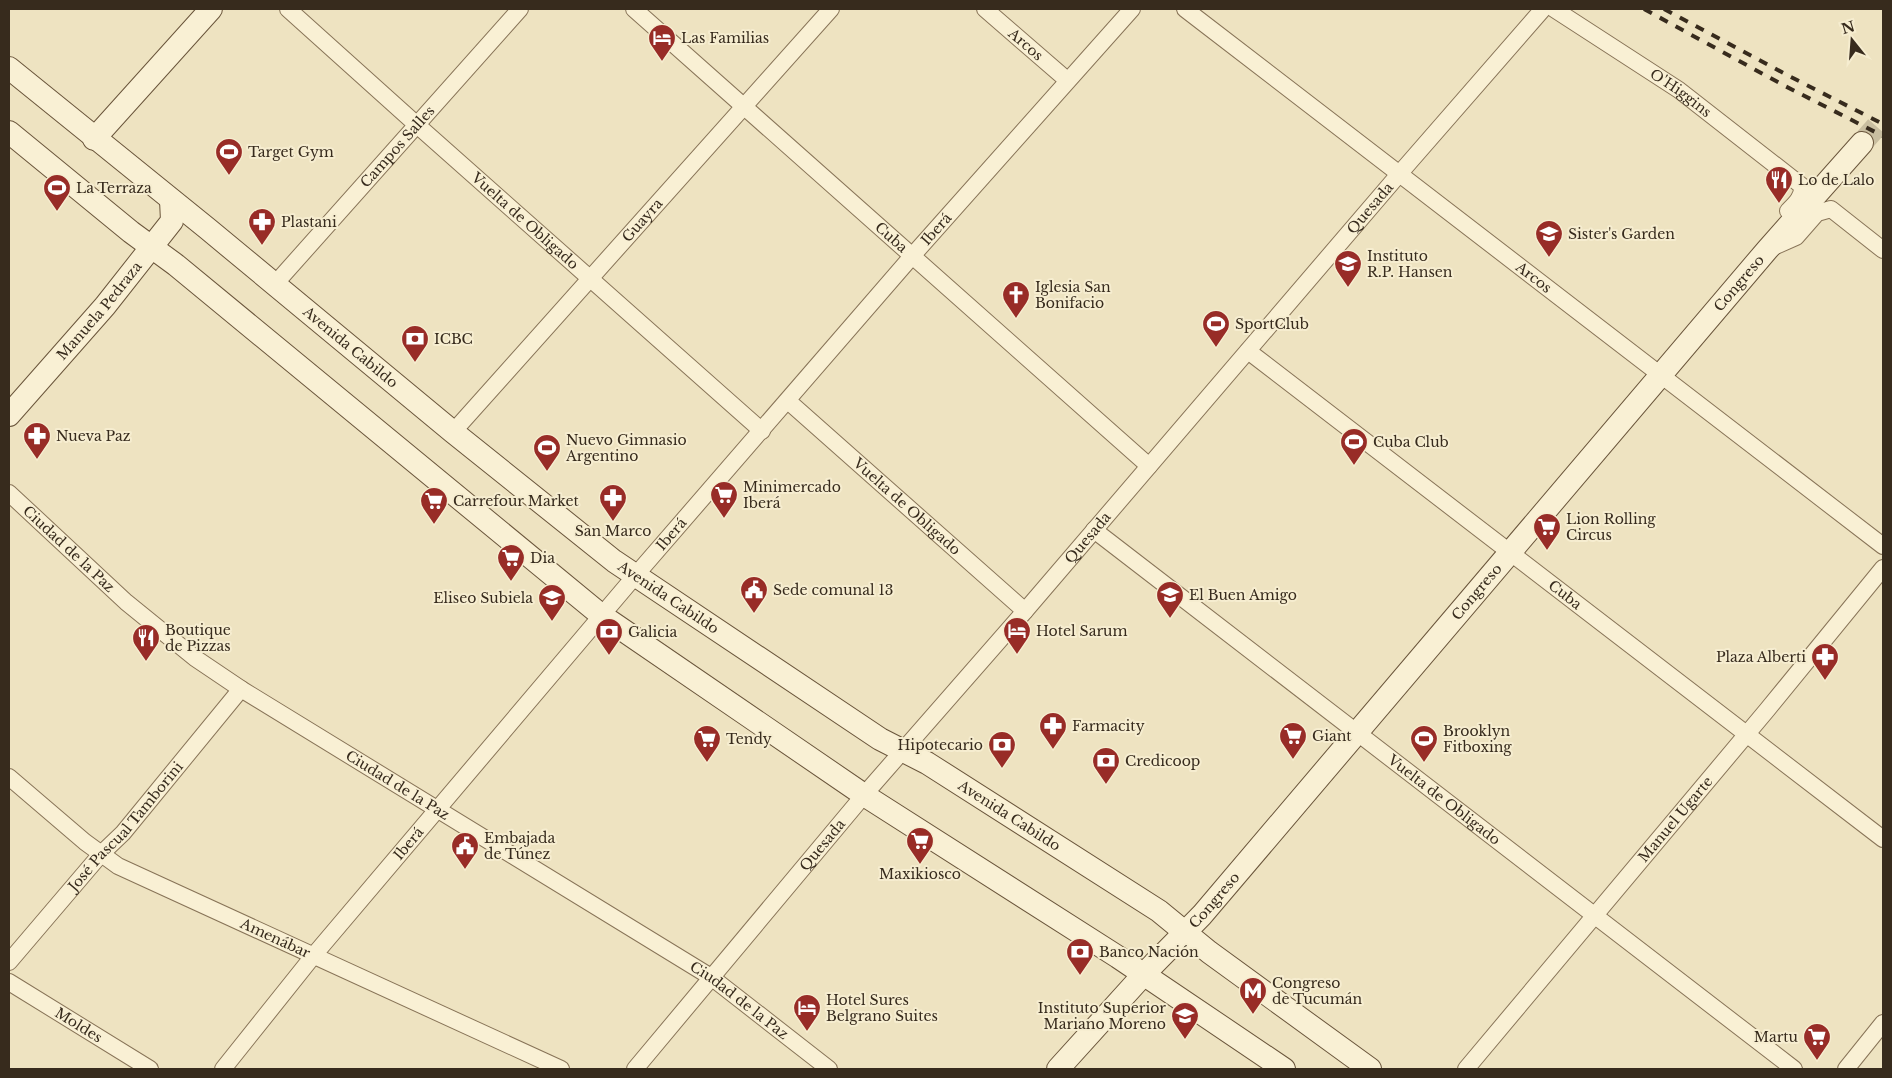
<svg xmlns="http://www.w3.org/2000/svg" width="1892" height="1078" viewBox="0 0 1892 1078" font-family="'Libre Baskerville',serif">
	<style>
		.lines { fill: none; stroke-linecap: round; stroke-linejoin: round }
		.secondary-tunnel { stroke: #c9bea0; stroke-width: 22; stroke-dasharray: 22 11; stroke-linecap: butt }
		.street-casing { stroke: #887458; stroke-width: 18 }
		.secondary-casing { stroke: #6a553b; stroke-width: 24 }
		.street { stroke: #f9f0d4; stroke-width: 16 }
		.secondary { stroke: #f9f0d4; stroke-width: 22 }
		.rail { stroke: #372b1d; stroke-width: 4; stroke-dasharray: 9 9; stroke-linecap: butt }
		.labels { text-anchor: middle; stroke-width: 4; stroke-linejoin: round; paint-order: stroke }
		.poi-label { font-size: 14px; fill: #372b1d; stroke: #f6edd0; text-anchor: start }
		.street-label { font-size: 14px; fill: #372b1d; stroke: #f6edd0 }
	</style>
	<rect width="100%" height="100%" fill="#eee3c1"/>
	<g class="lines">
		<polyline class="secondary-tunnel" points="1862,143 1883,119"/>
		<defs>
			<g id="street">
				<path id="s1" d="M288,9L417,125L762,431"/>
				<path id="s2" d="M634,9L1149,466"/>
				<path id="s3" d="M985,9L1067,80"/>
				<path id="s4" d="M1185,9L1883,546"/>
				<path id="s5" d="M1554,9L1679,90L1802,186C1803,197 1795,204 1788,211"/>
				<polyline points="1771,248 1796,237 1817,213 1831,209 1883,250"/>
				<path id="s6" d="M275,284L520,9"/>
				<path id="s7" d="M1248,351L1883,839"/>
				<path id="s8" d="M788,401L1025,611"/>
				<path id="s9" d="M453,432L831,9"/>
				<path id="s10" d="M9,493L126,602L195,658L241,689L711,977L829,1069"/>
				<path id="s11" d="M1094,530L1794,1069"/>
				<path id="s12" d="M9,777L85,842L118,866L561,1069"/>
				<path id="s13" d="M9,962L101,854L123,833L241,689"/>
				<path id="s14" d="M9,982L150,1069"/>
				<path id="s15" d="M223,1069L314,955L635,576L913,255L1132,9"/>
				<path id="s16" d="M635,1069L864,795L1025,611L1400,173L1543,9"/>
				<path id="s17" d="M1466,1069L1767,710L1883,568"/>
				<polyline points="1846,1069 1883,1023"/>
			</g>
			<g id="secondary">
				<path id="s18" d="M9,68L208,229L453,432L614,561L880,739L927,763L1159,911L1209,952L1370,1069"/>
				<polyline points="9,132 131,232 176,265 601,615 864,795 1118,957 1284,1069"/>
				<polyline points="94,139 211,9"/>
				<path id="s19" d="M9,415L105,306L172,221L171,200"/>
				<path id="s20" d="M1058,1069L1144,974L1202,915L1767,250L1862,143"/>
			</g>
		</defs>
		<use href="#street" class="street-casing"/>
		<use href="#secondary" class="secondary-casing"/>
		<use href="#street" class="street"/>
		<use href="#secondary" class="secondary"/>
		<g class="rail">
			<polyline points="1644,9 1785,86 1883,136"/>
			<polyline points="1664,9 1789,76 1883,124"/>
		</g>
	</g>
	<defs>
		<symbol id="hotel-pin" viewBox="-11 -11 22 30"><path d="M0 17L-7.5 6A9.5 9.5 0 1 1 7.5 6Z" fill="#982c27" stroke="#f6edd0"/><path d="M-6-4.5h1.5V1H6V5H4.5V3h-9V5H-6ZM-4 0a1.8 1.8 0 1 1 3.6 0ZM.5 0V-2.5h3Q6-2.5 6 0Z" fill="#fff"/></symbol>
		<symbol id="stadium-pin" viewBox="-11 -11 22 30"><path d="M0 17L-7.5 6A9.5 9.5 0 1 1 7.5 6Z" fill="#982c27" stroke="#f6edd0"/><path d="M0-5a6.5 5 0 1 0 0 10a6.5 5 0 1 0 0-10ZM-3.5-1.8h7v3.6h-7Z" fill="#fff"/></symbol>
		<symbol id="restaurant-pin" viewBox="-11 -11 22 30"><path d="M0 17L-7.5 6A9.5 9.5 0 1 1 7.5 6Z" fill="#982c27" stroke="#f6edd0"/><path d="M-5-6h1v4h1v-4h1v4h1v-4h1v5L-1.5 .5V6h-2V.5L-5-1ZM5-6V6H3V1.5H1.5Q1.5-4 5-6Z" fill="#fff"/></symbol>
		<symbol id="pharmacy-pin" viewBox="-11 -11 22 30"><path d="M0 17L-7.5 6A9.5 9.5 0 1 1 7.5 6Z" fill="#982c27" stroke="#f6edd0"/><path d="M-2-6h4v4h4v4h-4v4h-4v-4h-4v-4h4Z" fill="#fff"/></symbol>
		<symbol id="school-pin" viewBox="-11 -11 22 30"><path d="M0 17L-7.5 6A9.5 9.5 0 1 1 7.5 6Z" fill="#982c27" stroke="#f6edd0"/><path d="M0-5L7-2L0 1L-7-2ZM-4 1L0 2.5L4 1V4Q0 6-4 4Z" fill="#fff"/></symbol>
		<symbol id="church-pin" viewBox="-11 -11 22 30"><path d="M0 17L-7.5 6A9.5 9.5 0 1 1 7.5 6Z" fill="#982c27" stroke="#f6edd0"/><path d="M-1.2-6h2.4v3.5h3.3v2.4h-3.3V6h-2.4V-.1h-3.3v-2.4h3.3Z" fill="#fff"/></symbol>
		<symbol id="bank-pin" viewBox="-11 -11 22 30"><path d="M0 17L-7.5 6A9.5 9.5 0 1 1 7.5 6Z" fill="#982c27" stroke="#f6edd0"/><path d="M-6-4H6V4H-6ZM0-2.3a2.3 2.3 0 1 0 0 4.6a2.3 2.3 0 1 0 0-4.6Z" fill="#fff"/></symbol>
		<symbol id="supermarket-pin" viewBox="-11 -11 22 30"><path d="M0 17L-7.5 6A9.5 9.5 0 1 1 7.5 6Z" fill="#982c27" stroke="#f6edd0"/><path d="M-6-5.5h2.5l.6 2H6L4.5 2H-2.5L-4.4-4H-6ZM-1.5 3.2a1.3 1.3 0 1 0 .1 0ZM3 3.2a1.3 1.3 0 1 0 .1 0Z" fill="#fff"/></symbol>
		<symbol id="civic-pin" viewBox="-11 -11 22 30"><path d="M0 17L-7.5 6A9.5 9.5 0 1 1 7.5 6Z" fill="#982c27" stroke="#f6edd0"/><path d="M-.6-6.5H3V-4.5H.6V-3L4-1V1h2V6H-6V1h2V-1L-.6-3ZM-1.2 2.5V6h2.4V2.5Z" fill="#fff"/></symbol>
		<symbol id="metro-pin" viewBox="-11 -11 22 30"><path d="M0 17L-7.5 6A9.5 9.5 0 1 1 7.5 6Z" fill="#982c27" stroke="#f6edd0"/><path d="M-5.5 5V-5H-3L0 0L3-5H5.5V5H3V-.5L0 4L-3-.5V5Z" fill="#fff"/></symbol>
		<symbol id="university-pin" viewBox="-11 -11 22 30"><path d="M0 17L-7.5 6A9.5 9.5 0 1 1 7.5 6Z" fill="#982c27" stroke="#f6edd0"/><path d="M0-5L7-2L0 1L-7-2ZM-4 1L0 2.5L4 1V4Q0 6-4 4Z" fill="#fff"/></symbol>
	</defs>
	<g fill-rule="evenodd">
		<use href="#hotel-pin" x="646" y="22" width="32" height="43"/>
		<use href="#stadium-pin" x="213" y="136" width="32" height="43"/>
		<use href="#restaurant-pin" x="1763" y="164" width="32" height="43"/>
		<use href="#stadium-pin" x="41" y="172" width="32" height="43"/>
		<use href="#pharmacy-pin" x="246" y="206" width="32" height="43"/>
		<use href="#school-pin" x="1533" y="218" width="32" height="43"/>
		<use href="#school-pin" x="1332" y="248" width="32" height="43"/>
		<use href="#church-pin" x="1000" y="279" width="32" height="43"/>
		<use href="#stadium-pin" x="1200" y="308" width="32" height="43"/>
		<use href="#bank-pin" x="399" y="323" width="32" height="43"/>
		<use href="#pharmacy-pin" x="21" y="420" width="32" height="43"/>
		<use href="#stadium-pin" x="1338" y="426" width="32" height="43"/>
		<use href="#stadium-pin" x="531" y="432" width="32" height="43"/>
		<use href="#supermarket-pin" x="708" y="479" width="32" height="43"/>
		<use href="#pharmacy-pin" x="597" y="482" width="32" height="43"/>
		<use href="#supermarket-pin" x="418" y="485" width="32" height="43"/>
		<use href="#supermarket-pin" x="1531" y="511" width="32" height="43"/>
		<use href="#supermarket-pin" x="495" y="542" width="32" height="43"/>
		<use href="#civic-pin" x="738" y="574" width="32" height="43"/>
		<use href="#school-pin" x="1154" y="579" width="32" height="43"/>
		<use href="#school-pin" x="536" y="582" width="32" height="43"/>
		<use href="#hotel-pin" x="1001" y="615" width="32" height="43"/>
		<use href="#bank-pin" x="593" y="616" width="32" height="43"/>
		<use href="#restaurant-pin" x="130" y="622" width="32" height="43"/>
		<use href="#pharmacy-pin" x="1809" y="641" width="32" height="43"/>
		<use href="#pharmacy-pin" x="1037" y="710" width="32" height="43"/>
		<use href="#supermarket-pin" x="1277" y="720" width="32" height="43"/>
		<use href="#supermarket-pin" x="691" y="723" width="32" height="43"/>
		<use href="#stadium-pin" x="1408" y="723" width="32" height="43"/>
		<use href="#bank-pin" x="986" y="729" width="32" height="43"/>
		<use href="#bank-pin" x="1090" y="745" width="32" height="43"/>
		<use href="#supermarket-pin" x="904" y="825" width="32" height="43"/>
		<use href="#civic-pin" x="449" y="830" width="32" height="43"/>
		<use href="#bank-pin" x="1064" y="936" width="32" height="43"/>
		<use href="#metro-pin" x="1237" y="975" width="32" height="43"/>
		<use href="#hotel-pin" x="791" y="992" width="32" height="43"/>
		<use href="#university-pin" x="1169" y="1000" width="32" height="43"/>
		<use href="#supermarket-pin" x="1801" y="1021" width="32" height="43"/>
	</g>
	<g class="labels">
		<g class="poi-label">
			<text x="681" y="43">Las Familias</text>
			<text x="248" y="157">Target Gym</text>
			<text x="1798" y="185">Lo de Lalo</text>
			<text x="76" y="193">La Terraza</text>
			<text x="281" y="227">Plastani</text>
			<text x="1568" y="239">Sister's Garden</text>
			<text x="1367" y="261">Instituto<tspan x="1367" dy="16">R.P. Hansen</tspan></text>
			<text x="1035" y="292">Iglesia San<tspan x="1035" dy="16">Bonifacio</tspan></text>
			<text x="1235" y="329">SportClub</text>
			<text x="434" y="344">ICBC</text>
			<text x="56" y="441">Nueva Paz</text>
			<text x="566" y="445">Nuevo Gimnasio<tspan x="566" dy="16">Argentino</tspan></text>
			<text x="1373" y="447">Cuba Club</text>
			<text x="743" y="492">Minimercado<tspan x="743" dy="16">Iberá</tspan></text>
			<text x="453" y="506">Carrefour Market</text>
			<text x="1566" y="524">Lion Rolling<tspan x="1566" dy="16">Circus</tspan></text>
			<text x="613" y="536" text-anchor="middle">San Marco</text>
			<text x="530" y="563">Dia</text>
			<text x="773" y="595">Sede comunal 13</text>
			<text x="1189" y="600">El Buen Amigo</text>
			<text x="533" y="603" text-anchor="end">Eliseo Subiela</text>
			<text x="165" y="635">Boutique<tspan x="165" dy="16">de Pizzas</tspan></text>
			<text x="1036" y="636">Hotel Sarum</text>
			<text x="628" y="637">Galicia</text>
			<text x="1806" y="662" text-anchor="end">Plaza Alberti</text>
			<text x="1072" y="731">Farmacity</text>
			<text x="1443" y="736">Brooklyn<tspan x="1443" dy="16">Fitboxing</tspan></text>
			<text x="1312" y="741">Giant</text>
			<text x="726" y="744">Tendy</text>
			<text x="983" y="750" text-anchor="end">Hipotecario</text>
			<text x="1125" y="766">Credicoop</text>
			<text x="484" y="843">Embajada<tspan x="484" dy="16">de Túnez</tspan></text>
			<text x="920" y="879" text-anchor="middle">Maxikiosco</text>
			<text x="1099" y="957">Banco Nación</text>
			<text x="1272" y="988">Congreso<tspan x="1272" dy="16">de Tucumán</tspan></text>
			<text x="826" y="1005">Hotel Sures<tspan x="826" dy="16">Belgrano Suites</tspan></text>
			<text x="1166" y="1013" text-anchor="end">Instituto Superior<tspan x="1166" dy="16">Mariano Moreno</tspan></text>
			<text x="1798" y="1042" text-anchor="end">Martu</text>
		</g>
		<g class="street-label">
			<text dy="5" stroke="none"><textPath href="#s3" startOffset="54">Arcos</textPath></text>
			<text dy="5" stroke="none"><textPath href="#s5" startOffset="152">O'Higgins</textPath></text>
			<text dy="5" stroke="none"><textPath href="#s6" startOffset="184">Campos Salles</textPath></text>
			<text dy="5" stroke="none"><textPath href="#s16" startOffset="1132">Quesada</textPath></text>
			<text dy="5" stroke="none"><textPath href="#s1" startOffset="318">Vuelta de Obligado</textPath></text>
			<text dy="5" stroke="none"><textPath href="#s9" startOffset="284">Guayra</textPath></text>
			<text dy="5" stroke="none"><textPath href="#s15" startOffset="1102">Iberá</textPath></text>
			<text dy="5" stroke="none"><textPath href="#s2" startOffset="344">Cuba</textPath></text>
			<text dy="5" stroke="none"><textPath href="#s4" startOffset="440">Arcos</textPath></text>
			<text dy="5" stroke="none"><textPath href="#s20" startOffset="1040">Congreso</textPath></text>
			<text dy="5" stroke="none"><textPath href="#s19" startOffset="138">Manuela Pedraza</textPath></text>
			<text dy="5" stroke="none"><textPath href="#s18" startOffset="441">Avenida Cabildo</textPath></text>
			<text dy="5" stroke="none"><textPath href="#s8" startOffset="159">Vuelta de Obligado</textPath></text>
			<text dy="5" stroke="none"><textPath href="#s15" startOffset="698">Iberá</textPath></text>
			<text dy="5" stroke="none"><textPath href="#s16" startOffset="698">Quesada</textPath></text>
			<text dy="5" stroke="none"><textPath href="#s10" startOffset="82">Ciudad de la Paz</textPath></text>
			<text dy="5" stroke="none"><textPath href="#s20" startOffset="635">Congreso</textPath></text>
			<text dy="5" stroke="none"><textPath href="#s7" startOffset="400">Cuba</textPath></text>
			<text dy="5" stroke="none"><textPath href="#s18" startOffset="846">Avenida Cabildo</textPath></text>
			<text dy="5" stroke="none"><textPath href="#s10" startOffset="488">Ciudad de la Paz</textPath></text>
			<text dy="5" stroke="none"><textPath href="#s11" startOffset="442">Vuelta de Obligado</textPath></text>
			<text dy="5" stroke="none"><textPath href="#s18" startOffset="1251">Avenida Cabildo</textPath></text>
			<text dy="5" stroke="none"><textPath href="#s17" startOffset="326">Manuel Ugarte</textPath></text>
			<text dy="5" stroke="none"><textPath href="#s13" startOffset="179">José Pascual Tamborini</textPath></text>
			<text dy="5" stroke="none"><textPath href="#s15" startOffset="292">Iberá</textPath></text>
			<text dy="5" stroke="none"><textPath href="#s16" startOffset="292">Quesada</textPath></text>
			<text dy="5" stroke="none"><textPath href="#s20" startOffset="230">Congreso</textPath></text>
			<text dy="5" stroke="none"><textPath href="#s12" startOffset="314">Amenábar</textPath></text>
			<text dy="5" stroke="none"><textPath href="#s10" startOffset="892">Ciudad de la Paz</textPath></text>
			<text dy="5" stroke="none"><textPath href="#s14" startOffset="82">Moldes</textPath></text>
		</g>
	</g>
	<rect width="1892" height="1078" fill="none" stroke="#372b1d" stroke-width="20"/>
	<g transform="translate(1852 40) rotate(343)" stroke="#f6edd0" stroke-width="4" paint-order="stroke">
	<path d="M0-4L9 19L0 12L-9 19Z" fill="#372b1d"/>
	<text y="-8" font-size="14" font-weight="bold" text-anchor="middle" fill="#372b1d">N</text>
	</g>
</svg>
